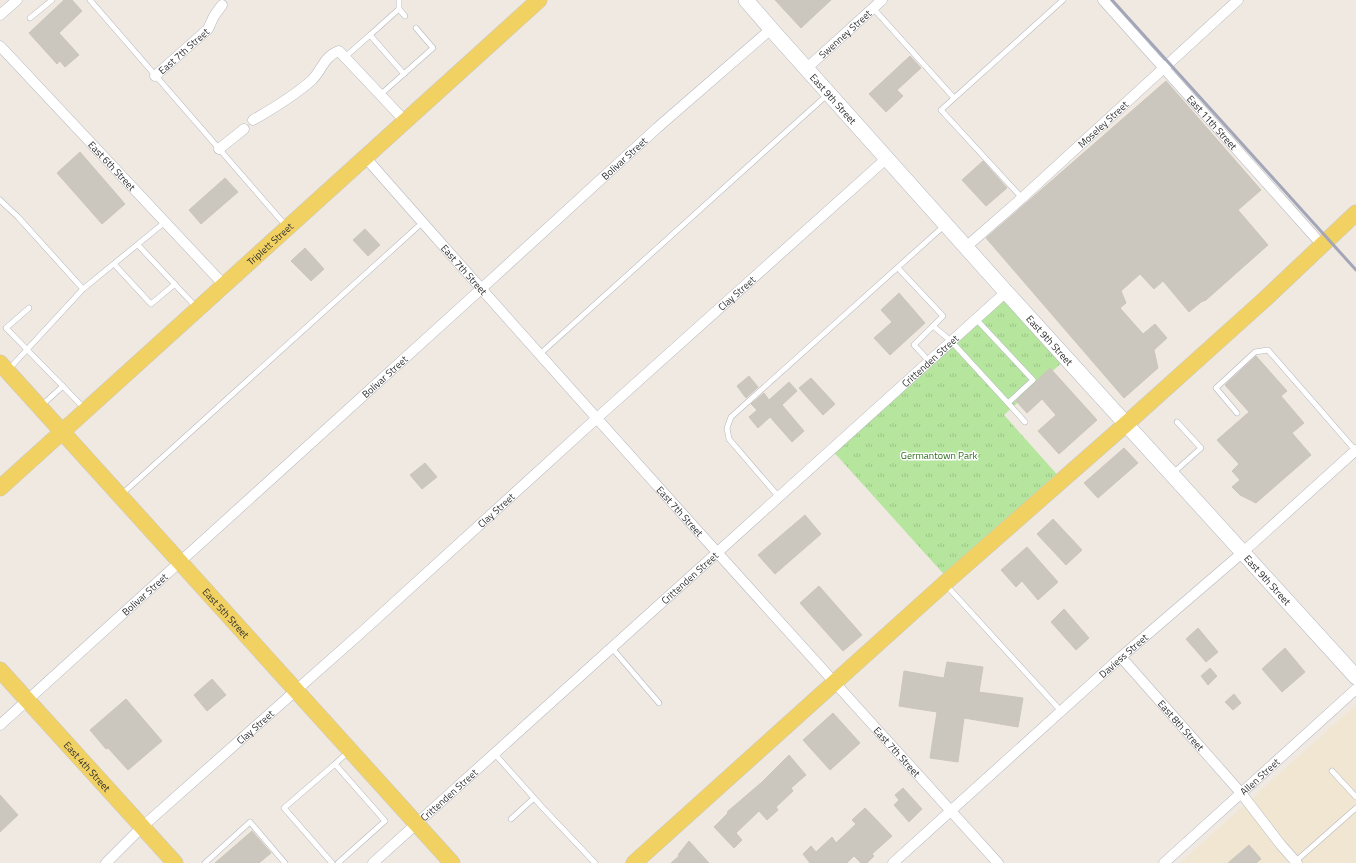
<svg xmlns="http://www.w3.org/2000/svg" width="1356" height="863" viewBox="0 0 1356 863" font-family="'Titillium Web',sans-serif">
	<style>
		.education { fill: #f0e6d1 }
		.grass { fill: url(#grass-tufts) }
		.building { fill: #cbc7bf; stroke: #cbc5ba }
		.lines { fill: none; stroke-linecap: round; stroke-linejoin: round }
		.lane-casing { stroke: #b4b7c1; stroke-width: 6 }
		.street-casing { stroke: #b4b7c1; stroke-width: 11 }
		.secondary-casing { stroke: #b4b7c1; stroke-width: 16 }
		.primary-casing { stroke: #c9c9c9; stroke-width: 17 }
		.lane { stroke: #fff; stroke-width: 5 }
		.street { stroke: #fff; stroke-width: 10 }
		.secondary { stroke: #fff; stroke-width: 15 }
		.primary { stroke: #f2d163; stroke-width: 16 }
		.rail { stroke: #a3a6b8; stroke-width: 3 }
		.labels { text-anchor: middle; stroke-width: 3; stroke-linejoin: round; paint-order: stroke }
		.street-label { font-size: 10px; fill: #2e2e2e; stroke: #fff }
		.park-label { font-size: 10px; fill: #2c6e1b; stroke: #fff }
	</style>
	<defs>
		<pattern id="grass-tufts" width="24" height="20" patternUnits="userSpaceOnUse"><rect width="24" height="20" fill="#b6e59e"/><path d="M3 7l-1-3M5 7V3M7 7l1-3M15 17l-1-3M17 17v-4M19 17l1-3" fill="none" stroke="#9dc588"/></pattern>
	</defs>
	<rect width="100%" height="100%" fill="#efe9e1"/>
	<polygon class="education" points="1356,705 1356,863 1180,863"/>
	<polygon class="grass" points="1006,292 1067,358 1004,415 1062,480 949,580 831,449"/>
	<g class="building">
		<polygon points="64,0 72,0 82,11 59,33 79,55 65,67 60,61 57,64 29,33"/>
		<polygon points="775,0 831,0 801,28"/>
		<polygon points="910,56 921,68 897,90 903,96 886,112 869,94"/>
		<polygon points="1166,81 1261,190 1238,210 1268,245 1206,300 1201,302 1189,312 1163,281 1154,289 1140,274 1121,291 1126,303 1120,308 1143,334 1155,324 1167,338 1154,350 1158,368 1124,398 986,238"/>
		<polygon points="80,152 125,204 102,224 57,173"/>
		<polygon points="983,161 1007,188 986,206 962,180"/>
		<polygon points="225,178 238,192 201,224 189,210"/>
		<polygon points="365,229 380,245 368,256 353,240"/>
		<polygon points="305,248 324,269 311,281 291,261"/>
		<polygon points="899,293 925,323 890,355 874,338 892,322 881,310"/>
		<polygon points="1256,356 1287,391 1281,396 1304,423 1292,433 1311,455 1256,503 1240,495 1232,487 1240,480 1232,471 1239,464 1217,440 1249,412 1225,385"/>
		<polygon points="1050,368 1097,420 1059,454 1038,431 1056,415 1042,399 1027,413 1016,401"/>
		<polygon points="749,376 758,387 746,398 737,386"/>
		<polygon points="811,378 835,404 823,415 799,388"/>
		<polygon points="789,382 797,391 782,405 804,431 792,442 770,417 758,428 749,417 757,410 751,404 764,393 769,400"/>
		<polygon points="1124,448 1138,463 1098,498 1084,483"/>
		<polygon points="425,463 437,477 422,489 410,475"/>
		<polygon points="805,515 821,534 775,574 758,555"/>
		<polygon points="1053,519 1082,550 1066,565 1037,534"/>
		<polygon points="1027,547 1058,582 1038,600 1022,581 1016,587 1001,570"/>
		<polygon points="819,586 862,635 843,651 800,603"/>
		<polygon points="1064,609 1089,638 1076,650 1051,622"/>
		<polygon points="1198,628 1218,652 1206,662 1186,639"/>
		<polygon points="1285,648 1305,672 1282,692 1262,669"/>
		<polygon points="947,662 983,667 979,692 1023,698 1018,727 964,718 958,762 930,758 937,712 899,706 904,671 944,678"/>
		<polygon points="1210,668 1217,676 1208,685 1201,676"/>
		<polygon points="212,679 226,695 207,711 194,695"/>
		<polygon points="1234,694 1241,703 1233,710 1225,702"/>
		<polygon points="126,699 162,741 128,770 108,748 106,749 90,730"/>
		<polygon points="833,713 860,743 830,770 803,740"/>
		<polygon points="789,755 806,775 791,788 793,791 776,807 778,810 767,820 759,811 736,833 742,840 734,848 714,827 728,813 727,812 762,782"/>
		<polygon points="903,788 922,809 909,822 894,805 899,800 895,795"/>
		<polygon points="0,795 18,815 0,832"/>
		<polygon points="865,808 892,836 872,854 874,856 867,863 861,863 854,856 847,863 810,863 803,854 811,846 816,852 832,837 836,843 856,824 852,820"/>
		<polygon points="252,831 271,853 259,863 215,863"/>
		<polygon points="689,841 709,863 671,863 679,856 678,855"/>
		<polygon points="1249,845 1261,859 1256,863 1228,863"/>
	</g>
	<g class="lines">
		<defs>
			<g id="lane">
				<polyline points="90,0 286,226"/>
				<polyline points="873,8 954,98"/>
				<polyline points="399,9 399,0"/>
				<polyline points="30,18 52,0"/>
				<polyline points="345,57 370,35"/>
				<polyline points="404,74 370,35 399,9 405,16"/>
				<polyline points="380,95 433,48 416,28"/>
				<polyline points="1022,198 941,110 1063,0"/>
				<polyline points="0,200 18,217 83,289"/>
				<polyline points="138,245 197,308"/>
				<polyline points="114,264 151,304 175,284"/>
				<polyline points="898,268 943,316 914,345 929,361"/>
				<polyline points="29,308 6,328 85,409"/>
				<polyline points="933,326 951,341 1008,403 1033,380 976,319"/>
				<polyline points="540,354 827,95"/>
				<polyline points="9,369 83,289 165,222"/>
				<polyline points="1008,403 1025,422"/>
				<polyline points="41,406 63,386"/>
				<polyline points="1237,413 1216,388 1255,352 1268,350 1355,450"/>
				<polyline points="1172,474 1201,448 1177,422"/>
				<polyline points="122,494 423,222"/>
				<polyline points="778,496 729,439 727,428 731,417 945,225"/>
				<polyline points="946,585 1061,711"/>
				<polyline points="612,648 659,703"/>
				<polyline points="494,753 542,807 595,863"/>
				<polyline points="335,764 349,751"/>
				<polyline points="1332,771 1356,797"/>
				<polyline points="511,819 534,798"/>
				<polyline points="1296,861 1356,808"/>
				<polyline points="205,863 250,822 285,863"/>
				<polyline points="332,863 284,808 335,764 385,821 338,863"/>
			</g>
			<g id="street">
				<path id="s1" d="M1103,0L1322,245"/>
				<polyline points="0,15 17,0"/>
				<path id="s2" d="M0,46L224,285"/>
				<path id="s3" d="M807,68L882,0"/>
				<path id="s4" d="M155,76L208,29L214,16L222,5"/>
				<path d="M253,120C274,108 294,96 312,80C322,70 324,56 339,51L405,121"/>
				<polyline points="219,149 244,129"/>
				<path id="s5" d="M365,157C574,395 786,629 998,863"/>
				<path id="s6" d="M966,247L1022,198L1238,0"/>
				<path id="s7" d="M1121,657L1241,793L1281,845L1297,863"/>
				<path id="s8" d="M0,725L481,289L657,128L771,29"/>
				<path id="s9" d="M106,863L142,827L363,631L597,418L887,158"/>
				<path id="s10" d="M373,863L1006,292"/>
				<path id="s11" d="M893,863L1121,657L1242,553L1356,450"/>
				<path id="s12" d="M1164,863L1356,689"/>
			</g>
			<g id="secondary">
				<path id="s13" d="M746,0L771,29L1006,292L1356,677"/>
			</g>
			<g id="primary">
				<path id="s14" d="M0,363L452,863"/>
				<path id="s15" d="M0,488L539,0"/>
				<path id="s16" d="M0,670L175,863"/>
				<polyline points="634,863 945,583 1126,424 1265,299 1356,213"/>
			</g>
		</defs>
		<use href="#lane" class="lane-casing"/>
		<use href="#street" class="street-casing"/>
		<use href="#secondary" class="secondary-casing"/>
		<use href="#primary" class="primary-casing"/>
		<use href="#lane" class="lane"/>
		<use href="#street" class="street"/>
		<use href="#secondary" class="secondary"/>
		<use href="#primary" class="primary"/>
		<polyline class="rail" points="1112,0 1356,270"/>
	</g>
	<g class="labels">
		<g class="street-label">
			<text dy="4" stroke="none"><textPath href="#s3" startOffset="51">Swenney Street</textPath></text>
			<text dy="4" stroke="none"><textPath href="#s4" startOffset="38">East 7th Street</textPath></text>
			<text dy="4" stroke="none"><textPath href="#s13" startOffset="132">East 9th Street</textPath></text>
			<text dy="4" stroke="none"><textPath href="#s1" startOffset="164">East 11th Street</textPath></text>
			<text dy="4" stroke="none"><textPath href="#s6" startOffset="184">Moseley Street</textPath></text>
			<text dy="4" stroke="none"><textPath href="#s8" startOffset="843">Bolivar Street</textPath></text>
			<text dy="4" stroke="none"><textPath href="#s2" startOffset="164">East 6th Street</textPath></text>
			<text dy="4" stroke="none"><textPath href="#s15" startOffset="364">Triplett Street</textPath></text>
			<text dy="4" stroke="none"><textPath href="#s5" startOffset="150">East 7th Street</textPath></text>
			<text dy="4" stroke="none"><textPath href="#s9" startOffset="850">Clay Street</textPath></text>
			<text dy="4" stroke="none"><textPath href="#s13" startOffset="456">East 9th Street</textPath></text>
			<text dy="4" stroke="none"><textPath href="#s10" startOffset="750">Crittenden Street</textPath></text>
			<text dy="4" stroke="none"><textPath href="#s8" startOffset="519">Bolivar Street</textPath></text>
			<text dy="4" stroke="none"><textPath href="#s9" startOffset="526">Clay Street</textPath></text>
			<text dy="4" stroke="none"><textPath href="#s5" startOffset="474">East 7th Street</textPath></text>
			<text dy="4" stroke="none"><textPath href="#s10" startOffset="426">Crittenden Street</textPath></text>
			<text dy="4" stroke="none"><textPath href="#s13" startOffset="780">East 9th Street</textPath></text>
			<text dy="4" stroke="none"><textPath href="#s8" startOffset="195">Bolivar Street</textPath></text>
			<text dy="4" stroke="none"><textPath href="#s14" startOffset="337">East 5th Street</textPath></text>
			<text dy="4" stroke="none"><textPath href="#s11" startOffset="310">Daviess Street</textPath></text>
			<text dy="4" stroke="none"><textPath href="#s7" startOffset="91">East 8th Street</textPath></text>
			<text dy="4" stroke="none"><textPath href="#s9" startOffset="202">Clay Street</textPath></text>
			<text dy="4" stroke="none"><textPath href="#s5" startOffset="798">East 7th Street</textPath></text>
			<text dy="4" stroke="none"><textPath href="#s16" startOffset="130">East 4th Street</textPath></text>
			<text dy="4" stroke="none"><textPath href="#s12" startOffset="129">Allen Street</textPath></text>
			<text dy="4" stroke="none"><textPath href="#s10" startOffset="102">Crittenden Street</textPath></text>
		</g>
		<g class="park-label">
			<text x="939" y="459">Germantown Park</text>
		</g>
	</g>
</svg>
